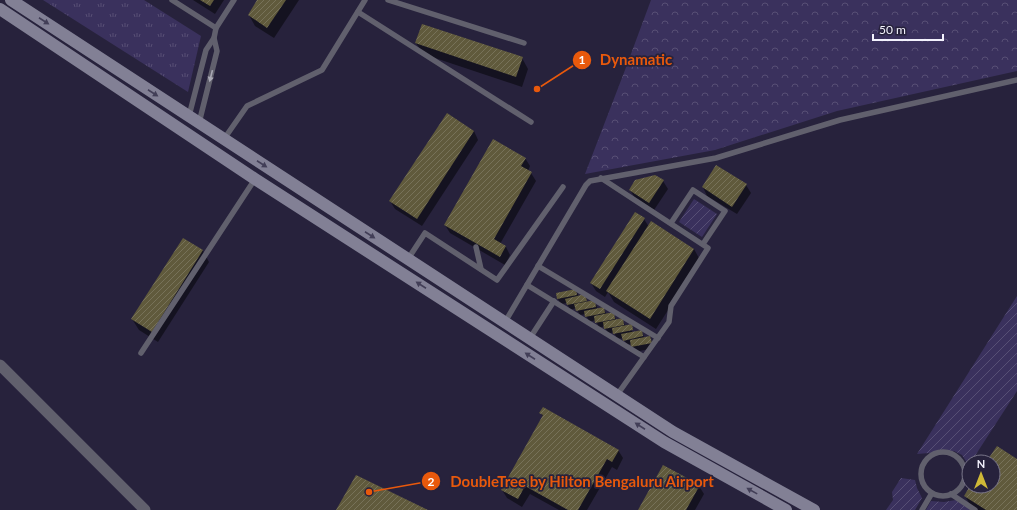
<svg xmlns="http://www.w3.org/2000/svg" width="1017" height="510" viewBox="0 0 1017 510" font-family="Lato,sans-serif">
	<style>
		.grass { fill: url(#grass-tufts) }
		.forest { fill: url(#forest-crowns) }
		.garden { fill: url(#garden-furrows) }
		.shadow { fill: #0007 }
		.building { fill: url(#building-hatch) }
		.lines { fill: none; stroke-linecap: round; stroke-linejoin: round }
		.lane { stroke: #61606d; stroke-width: 5.5 }
		.street { stroke: #61606d; stroke-width: 11 }
		.secondary { stroke: #828095; stroke-width: 12 }
		.oneway { fill: #423e57 }
		.oneway2 { fill: #aaa9b5 }
		.leader { fill: none; stroke: #e8590c; stroke-width: 1.5 }
		.callout-dot { fill: #e8590c; stroke: #27223c; stroke-width: 1.5 }
		.mark-label { font-size: 12px; text-anchor: middle; font-weight: bold; fill: #fff }
		.callout-label { font-size: 15px; text-anchor: middle; font-weight: bold; fill: #e8590c; stroke: #27223c; stroke-width: 3.5; stroke-linejoin: round; paint-order: stroke }
	</style>
	<defs>
		<pattern id="grass-tufts" width="24" height="20" patternUnits="userSpaceOnUse"><rect width="24" height="20" fill="#3a315d"/><path d="M3 7l-1-3M5 7V3M7 7l1-3M15 17l-1-3M17 17v-4M19 17l1-3" fill="none" stroke="#574f75"/></pattern>
		<pattern id="forest-crowns" width="20" height="18" patternUnits="userSpaceOnUse"><rect width="20" height="18" fill="#3a315d"/><path d="M2 6a3 3 0 1 1 6 0M12 15a3 3 0 1 1 6 0" fill="none" stroke="#574f75"/></pattern>
		<pattern id="garden-furrows" width="10" height="10" patternUnits="userSpaceOnUse"><rect width="10" height="10" fill="#3a315d"/><path d="M-1 1l2-2M0 10L10 0M9 11l2-2" fill="none" stroke="#574f75"/></pattern>
		<pattern id="building-hatch" width="6" height="6" patternUnits="userSpaceOnUse"><rect width="6" height="6" fill="#605a3c"/><path d="M-1 1l2-2M0 6l6-6M5 7l2-2" fill="none" stroke="#777259"/></pattern>
	</defs>
	<rect width="100%" height="100%" fill="#27223c"/>
	<polygon class="grass" points="43,0 144,0 201,36 188,92"/>
	<polygon class="forest" points="651,0 1017,0 1017,71 837,111 715,150 585,174 625,70"/>
	<g class="garden">
		<polygon points="694,199 717,214 702,237 679,222"/>
		<polygon points="1017,296 1017,391 971,462 969,462 969,466 962,455 954,451 917,454"/>
		<polygon points="901,478 915,480 917,488 922,498 915,510 886,510 893,500 892,492"/>
		<polygon points="956,500 971,510 926,510 931,501 944,502"/>
	</g>
	<g class="shadow">
		<polygon points="193,0 224,0 215,14"/>
		<polygon points="259,0 299,0 274,38 255,26 249,15"/>
		<polygon points="416,43 522,58 528,69 522,87 423,54"/>
		<polygon points="474,131 478,140 422,226 395,209 390,201"/>
		<polygon points="525,158 530,166 528,171 531,173 536,181 500,244 506,247 510,255 505,265 450,233 445,225"/>
		<polygon points="663,181 668,189 654,210 635,198 630,190"/>
		<polygon points="746,185 751,193 737,214 707,196 703,187"/>
		<polygon points="644,219 649,227 694,249 700,260 656,329 614,302 608,292 605,297 596,291 591,283"/>
		<polygon points="183,239 203,251 209,262 158,342 139,330 132,319"/>
		<polygon points="576,290 579,297 585,295 588,303 594,301 598,309 603,308 607,315 613,314 617,321 622,320 626,327 630,327 633,333 641,331 645,339 650,337 654,348 635,352 632,344 627,345 623,338 617,339 614,332 608,334 605,326 599,328 596,320 589,322 586,314 580,315 576,308 570,310 567,303 561,304 558,299"/>
		<polygon points="541,413 618,450 623,458 617,470 612,467 587,510 559,510 530,494 522,507 507,498 502,490 543,417"/>
		<polygon points="1017,460 1017,510 973,510 965,496 972,486 993,486 993,462 988,462"/>
		<polygon points="699,486 704,494 695,510 639,510"/>
	</g>
	<g class="building">
		<polygon points="200,0 214,0 210,6"/>
		<polygon points="257,0 286,0 267,28 248,15"/>
		<polygon points="422,24 523,57 516,77 415,43"/>
		<polygon points="447,113 474,131 417,219 389,201"/>
		<polygon points="493,139 526,158 521,166 532,172 494,239 506,246 500,257 444,225"/>
		<polygon points="716,165 747,184 732,207 702,187"/>
		<polygon points="655,175 664,180 649,203 629,190 635,180"/>
		<polygon points="635,212 645,218 600,289 590,283"/>
		<polygon points="651,221 694,249 650,319 606,291"/>
		<polygon points="183,238 203,250 152,332 131,319"/>
		<polygon points="576,289 577,295 557,299 556,293"/>
		<polygon points="585,294 587,301 567,305 565,299"/>
		<polygon points="595,300 596,307 576,311 574,304"/>
		<polygon points="604,307 605,313 585,317 584,311"/>
		<polygon points="614,312 615,319 595,323 594,316"/>
		<polygon points="623,318 624,325 604,329 603,322"/>
		<polygon points="632,324 633,330 613,334 612,328"/>
		<polygon points="642,330 643,336 623,341 621,334"/>
		<polygon points="650,336 652,343 631,347 630,340"/>
		<polygon points="543,407 619,450 612,462 607,459 578,510 568,510 525,486 518,499 501,490 543,415 539,413"/>
		<polygon points="997,446 1017,459 1017,510 986,510 964,496 970,486 993,486 993,462 986,462"/>
		<polygon points="663,465 700,485 686,510 638,510"/>
		<polygon points="356,475 428,510 336,510"/>
	</g>
	<g class="lines">
		<g class="lane">
			<polyline points="172,0 216,28"/>
			<polyline points="388,0 524,43"/>
			<polyline points="358,12 531,122"/>
			<polyline points="189,116 206,50 214,38"/>
			<polyline points="199,123 217,51 214,38 216,28 234,0"/>
			<polyline points="224,139 247,106 322,70 365,0"/>
			<polyline points="601,178 708,248 671,306 669,322 617,395"/>
			<polyline points="671,223 693,190 725,211 703,244"/>
			<polyline points="476,247 481,269"/>
			<polyline points="408,259 425,233 497,280 563,187"/>
			<polyline points="538,266 658,338"/>
			<polyline points="527,285 644,357"/>
			<polyline points="505,322 586,185 590,181 716,158 840,120 1017,80"/>
			<polyline points="530,338 554,301"/>
			<polyline points="141,353 255,179"/>
			<circle cx="943" cy="474" r="22"/>
			<polyline points="951,494 975,510"/>
			<polyline points="922,510 932,493"/>
		</g>
		<polyline class="street" points="0,365 145,510"/>
		<g class="secondary">
			<polyline points="11,0 673,432 814,510"/>
			<polyline points="0,9 255,179 664,442 786,510"/>
		</g>
	</g>
	<defs><path id="oneway-solid" d="M-6-.8H1V-3.2L6.5 0L1 3.2V.8H-6Z"/></defs>
	<g class="oneway">
		<use href="#oneway-solid" transform="translate(44 21) rotate(33)"/>
		<use href="#oneway-solid" transform="translate(153 93) rotate(33)"/>
		<use href="#oneway-solid" transform="translate(262 164) rotate(33)"/>
		<use href="#oneway-solid" transform="translate(370 235) rotate(33)"/>
		<use href="#oneway-solid" transform="translate(421 285) rotate(-147)"/>
		<use href="#oneway-solid" transform="translate(530 356) rotate(-147)"/>
		<use href="#oneway-solid" transform="translate(640 426) rotate(-147)"/>
		<use href="#oneway-solid" transform="translate(752 491) rotate(-151)"/>
	</g>
	<use class="oneway2" href="#oneway-solid" transform="translate(211 76) rotate(104)"/>
	<path class="leader" d="M537 89L582 60M369 492L431 481"/>
	<g class="callout-dot">
		<circle cx="537" cy="89" r="4"/>
		<circle cx="369" cy="492" r="4"/>
		<circle cx="582" cy="60" r="10"/>
		<circle cx="431" cy="481" r="10"/>
	</g>
	<g class="mark-label">
		<text x="582" y="64">1</text>
		<text x="431" y="486">2</text>
	</g>
	<g class="callout-label">
		<text x="636" y="65">Dynamatic</text>
		<text x="582" y="487">DoubleTree by Hilton Bengaluru Airport</text>
	</g>
	<g transform="translate(981 474)"><circle r="19" fill="#27223c" stroke="#797589"/>
	<path d="M0-3L7 15L0 10L-7 15Z" fill="#cfb837"/>
	<text y="-6" font-size="11" font-weight="bold" text-anchor="middle" fill="#f3f2fd">N</text>
	</g>
	<path d="M873 34v6h70v-6" fill="none" stroke="#f3f2fd" stroke-width="2"/>
	<text x="879" y="34" font-size="12" fill="#f3f2fd" stroke="#27223c" stroke-width="3" paint-order="stroke">50 m</text>
</svg>
